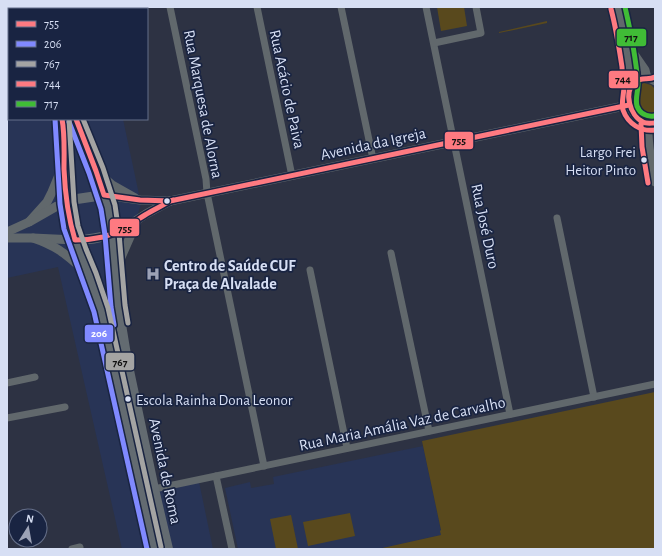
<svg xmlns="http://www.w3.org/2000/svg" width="662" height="556" viewBox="0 0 662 556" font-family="'Alegreya Sans',sans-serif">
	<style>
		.built { fill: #283456 }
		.green { fill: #59491d }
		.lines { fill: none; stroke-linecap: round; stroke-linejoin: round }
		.minor { stroke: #61686c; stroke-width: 7 }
		.tertiary { stroke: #61686c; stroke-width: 9 }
		.secondary { stroke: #636b71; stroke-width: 10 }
		.bus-1-casing { stroke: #192442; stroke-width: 8 }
		.bus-2-casing { stroke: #192442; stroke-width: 8 }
		.bus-3-casing { stroke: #192442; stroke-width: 8 }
		.bus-4-casing { stroke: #192442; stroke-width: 8 }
		.bus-5-casing { stroke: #192442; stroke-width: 8 }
		.bus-1 { stroke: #fe7a81; stroke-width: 5 }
		.bus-2 { stroke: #8089ff; stroke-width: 5 }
		.bus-3 { stroke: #a4a4a3; stroke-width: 5 }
		.bus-4 { stroke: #fe7a81; stroke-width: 5 }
		.bus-5 { stroke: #40bc36; stroke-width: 5 }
		.bus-dot { fill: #d7dff4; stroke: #192442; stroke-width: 1.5 }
		.labels { text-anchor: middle; stroke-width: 3.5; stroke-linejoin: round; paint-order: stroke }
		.bus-label { font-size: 15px; fill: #d7dff4; stroke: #192442; text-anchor: end }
		.street-label { font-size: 16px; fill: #d7dff4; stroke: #192442 }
		.poi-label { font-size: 16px; font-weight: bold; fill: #d7dff4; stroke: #192442; text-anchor: start }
		.line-badge { stroke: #192442; stroke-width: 1.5 }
		.badge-label { font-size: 11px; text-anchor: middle; font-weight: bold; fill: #fff }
		.pale-badge-label { font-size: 11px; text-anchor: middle; font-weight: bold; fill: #111 }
	</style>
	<rect width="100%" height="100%" fill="#2d3243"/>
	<g class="built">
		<polygon points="7,7 99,7 99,9 9,9 9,37 7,28"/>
		<polygon points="9,118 9,119 123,119 141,204 115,284 157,486 198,477 213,549 122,549 58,267 7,278 7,119"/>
		<polygon points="423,446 441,531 441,535 378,549 238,549 225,488 250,482 251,488 274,484 273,477"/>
	</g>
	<g class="green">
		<polygon points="437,7 464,7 467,26 441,31"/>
		<polygon points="547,21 547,23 499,33 499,32"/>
		<path d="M644,83L651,85L655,89V116C636,126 625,89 644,83Z"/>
		<polygon points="655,392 655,549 378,549 441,535 440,531 441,530 422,441"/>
		<polygon points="350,513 355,536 308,546 303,522"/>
		<polygon points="291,515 298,549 276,549 270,519"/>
	</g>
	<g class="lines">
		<g class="minor">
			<polyline points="170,7 206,179 207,193 264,466"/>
			<polyline points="257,7 292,176"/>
			<polyline points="341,7 373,159"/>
			<polyline points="426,7 510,414"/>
			<polyline points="129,9 139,7"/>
			<polyline points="7,34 9,34"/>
			<polyline points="434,43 481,33 476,7"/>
			<polyline points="557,218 594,397"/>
			<polyline points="391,253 429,431"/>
			<polyline points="310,270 347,448"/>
			<polyline points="7,383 35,377"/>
			<polyline points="7,418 65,407"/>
			<polyline points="216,476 232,549"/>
			<polyline points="154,489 655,384"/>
			<polyline points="72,549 80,547"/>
		</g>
		<g class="tertiary">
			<polyline points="618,7 626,43 631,86"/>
			<polyline points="627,44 645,70 647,78"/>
			<path d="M655,81C621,60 620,133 655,123"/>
			<path d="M648,124C647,143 651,163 655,182"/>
			<polyline points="96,171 112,185 135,198"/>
			<polyline points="104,195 140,200 170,201 629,105"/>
			<polyline points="29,222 47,202 52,192 64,163"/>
			<polyline points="7,232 29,222 57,206 67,203"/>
			<polyline points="112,234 120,231 146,214 170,201"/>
			<polyline points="7,238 33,238 75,240"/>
			<path d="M33,238C42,241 51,245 59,250C70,257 79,266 89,275"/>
			<polyline points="115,271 137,221"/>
		</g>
		<g class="secondary">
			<polyline points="40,7 41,9"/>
			<polyline points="54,7 55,9"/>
			<polyline points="62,119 64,163 67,203 71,228 79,251 89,275 101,310 154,549"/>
			<polyline points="76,119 96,171 108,207 112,234 118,306 127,361 154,489 168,549"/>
			<polyline points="67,203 77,199 104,195"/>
			<path d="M75,240C88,240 100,238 112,234"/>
		</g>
		<defs>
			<g id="bus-1">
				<path d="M655,77C648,81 642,76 635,82C623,92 630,116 643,122C646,124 651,123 655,123"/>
				<path d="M62,119C65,135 64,152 64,169C65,193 68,217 75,240C85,240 94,239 103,237C119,233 132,223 145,215C153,210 162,206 170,201L629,105"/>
				<polyline points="76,119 96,171 104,195 140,200 170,201 173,200"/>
			</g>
			<g id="bus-2">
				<polyline points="55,119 60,204 64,229 94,312 147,549"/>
				<polyline points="69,122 89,173 101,209 105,235 111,307 114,325"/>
			</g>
			<g id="bus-3">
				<polyline points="69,119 74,202 78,226 86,249 96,273 108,308 161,547"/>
				<polyline points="83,119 103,168 115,205 119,233 125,305 128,323"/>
			</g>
			<g id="bus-4">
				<path d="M611,9C616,28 619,47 622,67C622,73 624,80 624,86C624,94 621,102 623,110C628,124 641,132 655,130"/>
				<polyline points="641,124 642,147 648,183"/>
			</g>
			<path id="bus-5" d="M625,7C631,33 636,58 638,84C638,92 635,99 637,106C640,114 647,117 654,116"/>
		</defs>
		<use href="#bus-1" class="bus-1-casing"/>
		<use href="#bus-2" class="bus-2-casing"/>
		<use href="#bus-3" class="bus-3-casing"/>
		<use href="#bus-4" class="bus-4-casing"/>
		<use href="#bus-5" class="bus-5-casing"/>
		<use href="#bus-1" class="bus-1"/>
		<use href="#bus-2" class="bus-2"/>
		<use href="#bus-3" class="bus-3"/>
		<use href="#bus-4" class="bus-4"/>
		<use href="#bus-5" class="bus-5"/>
	</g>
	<defs>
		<symbol id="hospital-bare" viewBox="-9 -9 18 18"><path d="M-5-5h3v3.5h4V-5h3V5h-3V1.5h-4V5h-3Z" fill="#9ca2b6" stroke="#192442" stroke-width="2.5" paint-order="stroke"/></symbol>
	</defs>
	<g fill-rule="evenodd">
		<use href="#hospital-bare" x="143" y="264" width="20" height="20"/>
	</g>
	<g class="bus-dot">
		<circle cx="644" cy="160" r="3.5"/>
		<circle cx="167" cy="201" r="3.5"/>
		<circle cx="128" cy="399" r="3.5"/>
	</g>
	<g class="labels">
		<g class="bus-label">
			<text x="636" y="157">Largo Frei<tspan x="636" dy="18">Heitor Pinto</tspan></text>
			<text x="136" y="405" text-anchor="start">Escola Rainha Dona Leonor</text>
		</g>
		<g class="street-label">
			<text transform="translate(288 89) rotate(78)" y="6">Rua Acácio de Paiva</text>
			<text transform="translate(204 104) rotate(79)" y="6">Rua Marquesa de Alorna</text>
			<text transform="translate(373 143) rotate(-12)" y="6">Avenida da Igreja</text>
			<text transform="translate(486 226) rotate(78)" y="6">Rua José Duro</text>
			<text transform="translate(402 423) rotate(-12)" y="6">Rua Maria Amália Vaz de Carvalho</text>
			<text transform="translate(166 471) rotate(78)" y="6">Avenida de Roma</text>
		</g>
		<g class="poi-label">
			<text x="164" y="271">Centro de Saúde CUF<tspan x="164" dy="18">Praça de Alvalade</tspan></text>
		</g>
	</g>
	<g class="line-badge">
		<rect x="616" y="28" width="31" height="19" rx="4" fill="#40bc36"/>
		<rect x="608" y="70" width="31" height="19" rx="4" fill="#fe7a81"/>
		<rect x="444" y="131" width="30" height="19" rx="4" fill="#fe7a81"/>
		<rect x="109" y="218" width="31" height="19" rx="4" fill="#fe7a81"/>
		<rect x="84" y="324" width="30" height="19" rx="4" fill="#8089ff"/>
		<rect x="105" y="352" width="30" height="19" rx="4" fill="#a4a4a3"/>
	</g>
	<g class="badge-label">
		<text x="99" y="337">206</text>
	</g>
	<g class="pale-badge-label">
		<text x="631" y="41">717</text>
		<text x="623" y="83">744</text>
		<text x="459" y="144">755</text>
		<text x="125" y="232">755</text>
		<text x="120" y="366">767</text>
	</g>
	<rect width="662" height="556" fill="none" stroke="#d7dff4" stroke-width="16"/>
	<rect x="8" y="8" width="140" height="112" fill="#192442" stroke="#656f89"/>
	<rect x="16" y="21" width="20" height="6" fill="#fe7a81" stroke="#656f89"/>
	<text x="44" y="28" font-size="12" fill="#d7dff4">755</text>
	<rect x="16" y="41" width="20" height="6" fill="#8089ff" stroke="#656f89"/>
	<text x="44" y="48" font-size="12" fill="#d7dff4">206</text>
	<rect x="16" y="61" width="20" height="6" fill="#a4a4a3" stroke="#656f89"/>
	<text x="44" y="68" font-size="12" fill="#d7dff4">767</text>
	<rect x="16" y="81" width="20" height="6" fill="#fe7a81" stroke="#656f89"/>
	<text x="44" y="88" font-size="12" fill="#d7dff4">744</text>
	<rect x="16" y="101" width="20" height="6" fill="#40bc36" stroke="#656f89"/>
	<text x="44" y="108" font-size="12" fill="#d7dff4">717</text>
	<g transform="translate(28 528) rotate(11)"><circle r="19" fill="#192442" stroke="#656f89"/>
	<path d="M0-3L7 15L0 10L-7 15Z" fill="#9ca2b6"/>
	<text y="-6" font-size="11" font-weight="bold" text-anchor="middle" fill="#d7dff4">N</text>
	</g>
</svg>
